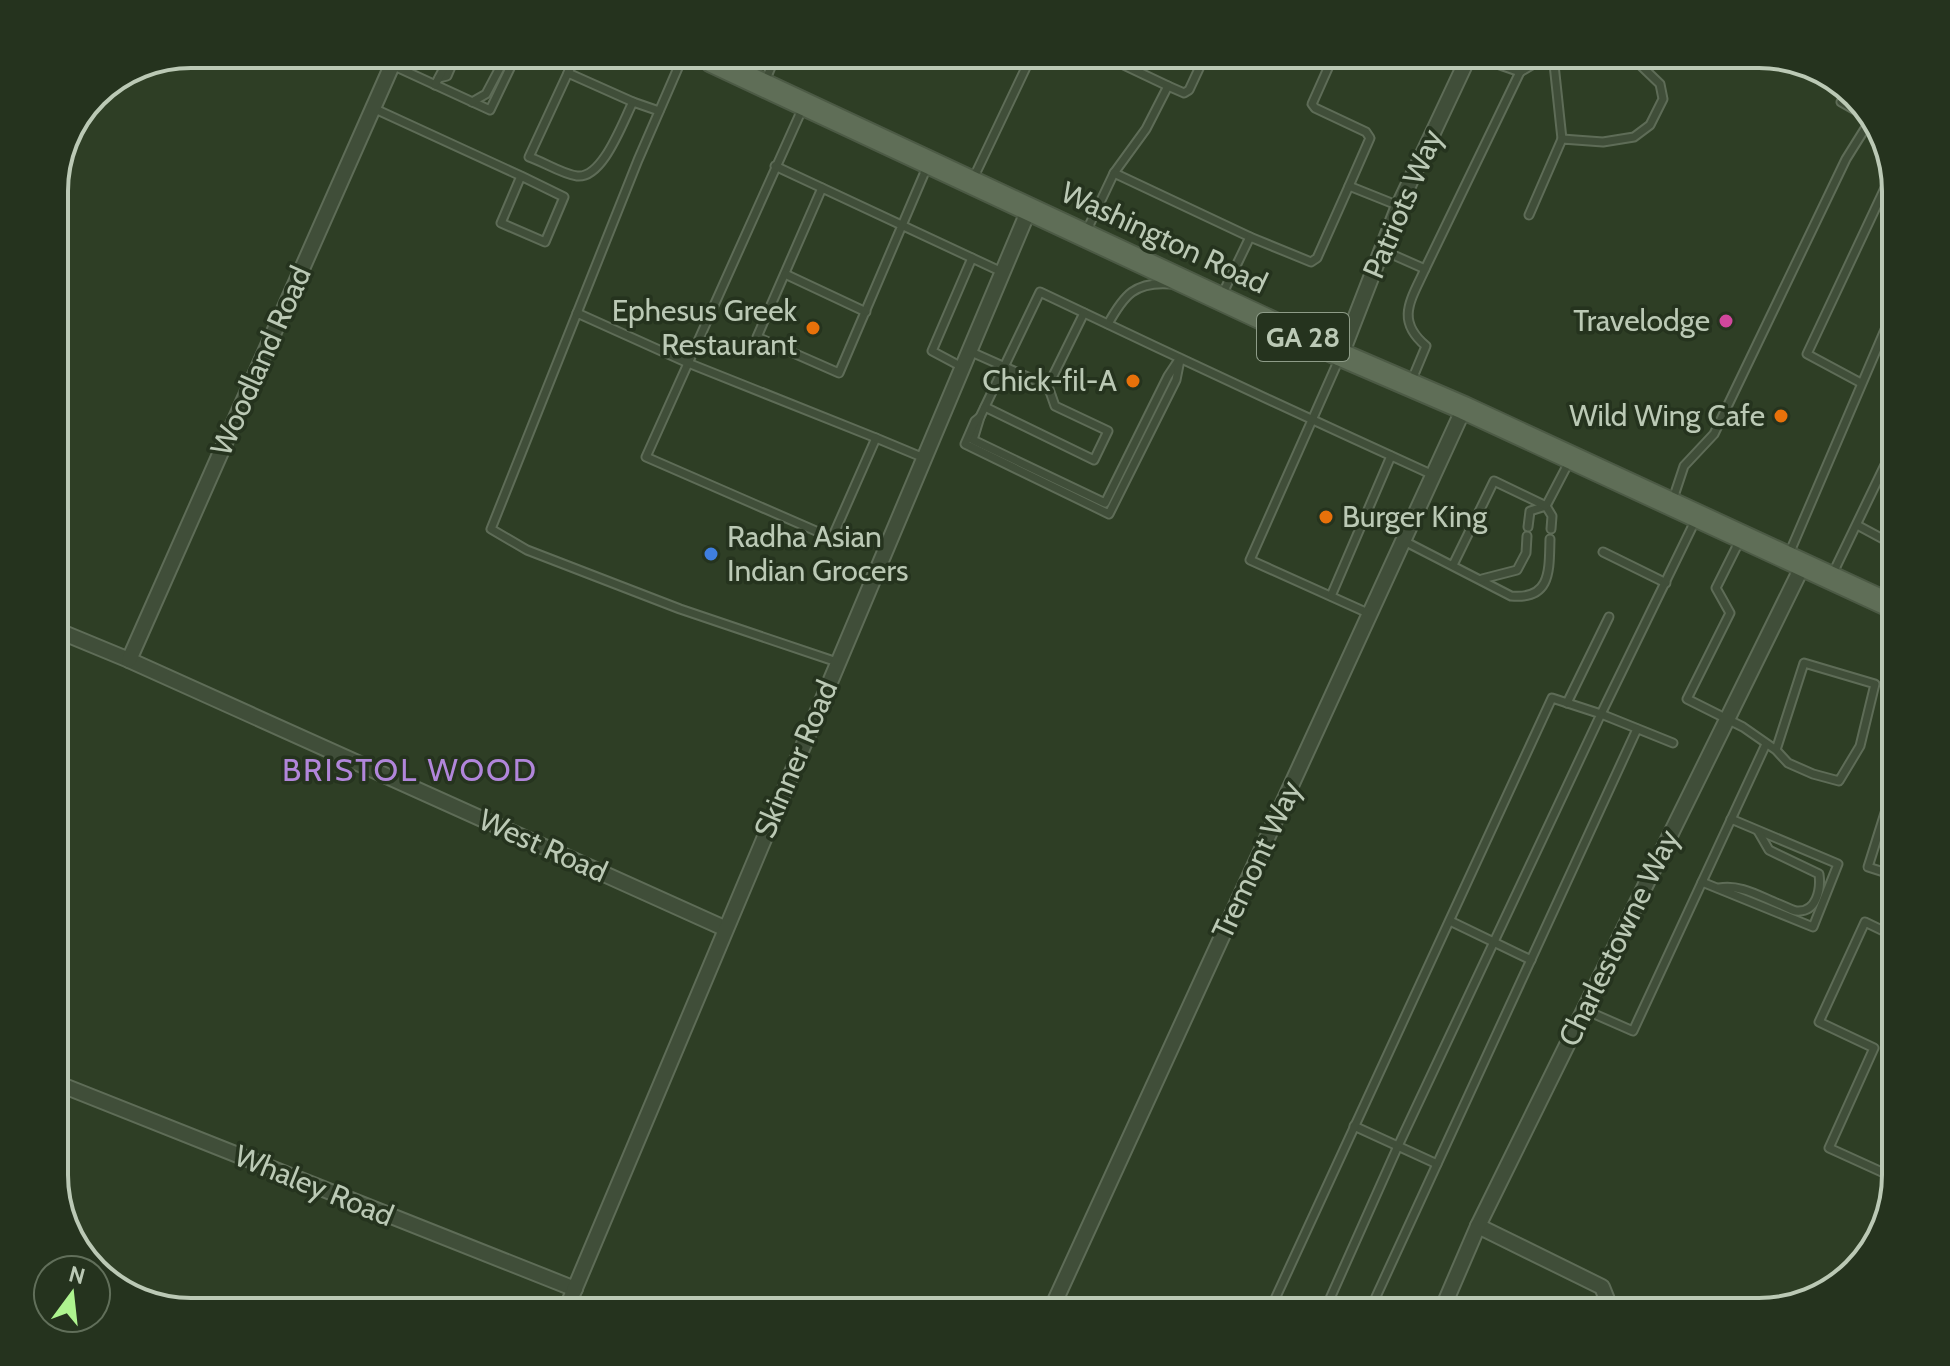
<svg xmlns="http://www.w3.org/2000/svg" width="1950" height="1366" viewBox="0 0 1950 1366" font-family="Cabin,sans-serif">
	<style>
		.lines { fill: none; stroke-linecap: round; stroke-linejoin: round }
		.service-casing { stroke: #5e6c57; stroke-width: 11 }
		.minor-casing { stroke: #5e6c57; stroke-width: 18 }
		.primary-casing { stroke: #4c5a45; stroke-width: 26 }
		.service { stroke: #404e39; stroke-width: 7 }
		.minor { stroke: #404e39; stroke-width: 14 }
		.primary { stroke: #5f6e57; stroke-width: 22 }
		.hotel-dot { fill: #d1479c; stroke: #25331e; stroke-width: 3 }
		.food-dot { fill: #e8710a; stroke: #25331e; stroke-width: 3 }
		.shop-dot { fill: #3f7fe0; stroke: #25331e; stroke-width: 3 }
		.labels { text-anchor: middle; stroke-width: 7; stroke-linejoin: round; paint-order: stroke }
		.shield { fill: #25331e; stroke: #8e9c88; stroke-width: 2 }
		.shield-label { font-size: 28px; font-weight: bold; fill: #bbc9b5 }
		.street-label { font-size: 30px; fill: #bbc9b5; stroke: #25331e }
		.poi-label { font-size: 30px; fill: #bbc9b5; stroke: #25331e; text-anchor: end }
		.neighbourhood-label { font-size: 32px; letter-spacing: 2px; fill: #b186da; stroke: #25331e }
		.rim { fill: none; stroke: #bbc9b5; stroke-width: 4 }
	</style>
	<rect width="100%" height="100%" fill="#2e3e25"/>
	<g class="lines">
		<defs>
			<g id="service">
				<polyline points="1553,55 1562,139"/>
				<polyline points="1333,57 1312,104 1315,108 1366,132 1370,138 1349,186"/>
				<polyline points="1109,58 1168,86"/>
				<polyline points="681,61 638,160 491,529 527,550 680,609 837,662"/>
				<path d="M573,62L529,157C544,162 562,174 577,176C603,179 623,121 633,102L659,111"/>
				<polyline points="392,65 490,110 513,62"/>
				<polyline points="1520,72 1549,55"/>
				<polyline points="568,73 633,102"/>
				<polyline points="439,78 447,76 453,62"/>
				<polyline points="764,84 774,60"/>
				<polyline points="435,85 447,62"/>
				<polyline points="472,102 486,94 503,62"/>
				<polyline points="804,105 646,457 832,538 876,438 924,458"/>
				<polyline points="373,108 521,176 564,197 545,242 501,223 521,176"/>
				<polyline points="775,166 1002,272"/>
				<polyline points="1114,173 1146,129 1168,86 1184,93 1189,90 1204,58"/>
				<polyline points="973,179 1030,59"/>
				<polyline points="822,188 757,337 839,373 927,167"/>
				<polyline points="1529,215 1562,139 1603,142 1634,137 1650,125 1663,99 1660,84 1633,58 1625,55"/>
				<polyline points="1086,232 1114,173 1250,237 1222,295"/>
				<polyline points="1250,237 1311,262 1317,258 1349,186 1399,206"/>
				<polyline points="1382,250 1425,269 1520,72 1474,56"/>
				<polyline points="785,274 866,312"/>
				<polyline points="577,313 688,363 876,438"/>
				<path d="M1108,324C1124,295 1135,281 1171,284"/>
				<polyline points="969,351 1048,386 1055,406 1108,431 1094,460 985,407"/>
				<polyline points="1340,357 1250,560 1370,614"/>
				<path d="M1180,358L1168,376L1105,503L973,440L980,417L1040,292C1170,354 1301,415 1433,475"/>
				<polyline points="962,367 932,351 972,258"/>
				<path d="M1411,382L1426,346C1395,320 1411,300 1425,269"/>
				<polyline points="1861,383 1807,354 1892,173"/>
				<polyline points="1048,386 1084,313"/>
				<polyline points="980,417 975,421 965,444 1109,514 1176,380 1180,360"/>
				<polyline points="1673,499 1684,466 1714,434 1846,159 1871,119 1841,102"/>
				<polyline points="1857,525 1896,546"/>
				<polyline points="1528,527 1530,511 1546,506 1552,516 1551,529"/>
				<polyline points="1740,540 1716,588 1730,613 1687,699 1743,727 1776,750 1788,763 1813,774 1839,781 1860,746 1875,684 1804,663 1776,750"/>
				<path d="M1404,541L1511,596C1552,600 1549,569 1550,539"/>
				<polyline points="1603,552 1666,583"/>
				<polyline points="1789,554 1896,304"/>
				<polyline points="1453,565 1494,481 1546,506 1570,460"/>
				<polyline points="1833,573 1896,442"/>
				<polyline points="1482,579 1517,570 1526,553 1527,536"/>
				<polyline points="1331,596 1391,456"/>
				<polyline points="1567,703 1609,617"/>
				<polyline points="1673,743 1601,714 1696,519"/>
				<polyline points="1896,778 1868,867 1896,876"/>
				<polyline points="1702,882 1813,927 1838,864 1731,819"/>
				<path d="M1719,888C1740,884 1759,896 1779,904C1784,906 1791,910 1796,911C1817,913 1821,889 1819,874L1769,850L1758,831"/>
				<polyline points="1450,921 1531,960"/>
				<polyline points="1585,1010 1633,1031 1766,744"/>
				<polyline points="1354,1126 1437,1164"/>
				<polyline points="1895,1178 1829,1148 1874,1048 1819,1022 1865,922 1896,937"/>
				<polyline points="1269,1312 1552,698 1601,714 1398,1146 1324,1312"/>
				<polyline points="1369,1312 1637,729"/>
			</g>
			<g id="minor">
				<polyline points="1341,355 1400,203 1469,56"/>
				<polyline points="54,629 129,660 724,928"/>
				<polyline points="129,660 393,63"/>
				<polyline points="54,1082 575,1289"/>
				<polyline points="1478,1226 1602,1287 1612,1312"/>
				<polyline points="565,1312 1030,207"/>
				<polyline points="1050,1312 1464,408"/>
				<polyline points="1441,1312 1478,1226 1802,567"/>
			</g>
			<polyline id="primary" points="712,61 1341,355 1464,408 1896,608"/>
		</defs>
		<use href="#service" class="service-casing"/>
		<use href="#minor" class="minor-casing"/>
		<use href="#primary" class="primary-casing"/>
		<use href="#service" class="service"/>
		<use href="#minor" class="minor"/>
		<use href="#primary" class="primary"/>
	</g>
	<circle class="hotel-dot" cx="1726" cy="321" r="8"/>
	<g class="food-dot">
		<circle cx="813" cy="328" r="8"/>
		<circle cx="1133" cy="381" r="8"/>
		<circle cx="1781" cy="416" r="8"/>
		<circle cx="1326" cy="517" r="8"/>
	</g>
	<circle class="shop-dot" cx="711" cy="554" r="8"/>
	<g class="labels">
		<rect class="shield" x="1257" y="313" width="92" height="48" rx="6"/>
		<g class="shield-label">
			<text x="1303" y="347">GA 28</text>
		</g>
		<g class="street-label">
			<text transform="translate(1403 204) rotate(-67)" y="10">Patriots Way</text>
			<text transform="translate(1164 238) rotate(25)" y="10">Washington Road</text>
			<text transform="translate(261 361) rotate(-66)" y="10">Woodland Road</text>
			<text transform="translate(796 759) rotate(-67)" y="10">Skinner Road</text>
			<text transform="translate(543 846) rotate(24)" y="10">West Road</text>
			<text transform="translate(1257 860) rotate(-65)" y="10">Tremont Way</text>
			<text transform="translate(1619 938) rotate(-64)" y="10">Charlestowne Way</text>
			<text transform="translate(314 1186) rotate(22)" y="10">Whaley Road</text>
		</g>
		<g class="poi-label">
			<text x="797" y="321">Ephesus Greek<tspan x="797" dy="34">Restaurant</tspan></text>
			<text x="1710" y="331">Travelodge</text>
			<text x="1117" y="391">Chick-fil-A</text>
			<text x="1765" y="426">Wild Wing Cafe</text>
			<text x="1342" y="527" text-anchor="start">Burger King</text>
			<text x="727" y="547" text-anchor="start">Radha Asian<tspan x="727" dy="34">Indian Grocers</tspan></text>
		</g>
		<g class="neighbourhood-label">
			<text x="410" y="781">BRISTOL WOOD</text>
		</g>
	</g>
	<path d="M0 0H1950V1366H0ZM191 68H1759A123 123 0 0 1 1882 191V1175A123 123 0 0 1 1759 1298H191A123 123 0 0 1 68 1175V191A123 123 0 0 1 191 68Z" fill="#25331e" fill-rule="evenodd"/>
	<path class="rim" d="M191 68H1759A123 123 0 0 1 1882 191V1175A123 123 0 0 1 1759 1298H191A123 123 0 0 1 68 1175V191A123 123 0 0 1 191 68Z"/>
	<g transform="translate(72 1294) rotate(15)"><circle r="38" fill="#25331e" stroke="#616f5a" stroke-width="2"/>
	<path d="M0-6L14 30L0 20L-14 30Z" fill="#aef48f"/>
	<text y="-12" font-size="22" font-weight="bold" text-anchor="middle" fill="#bbc9b5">N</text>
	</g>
</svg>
